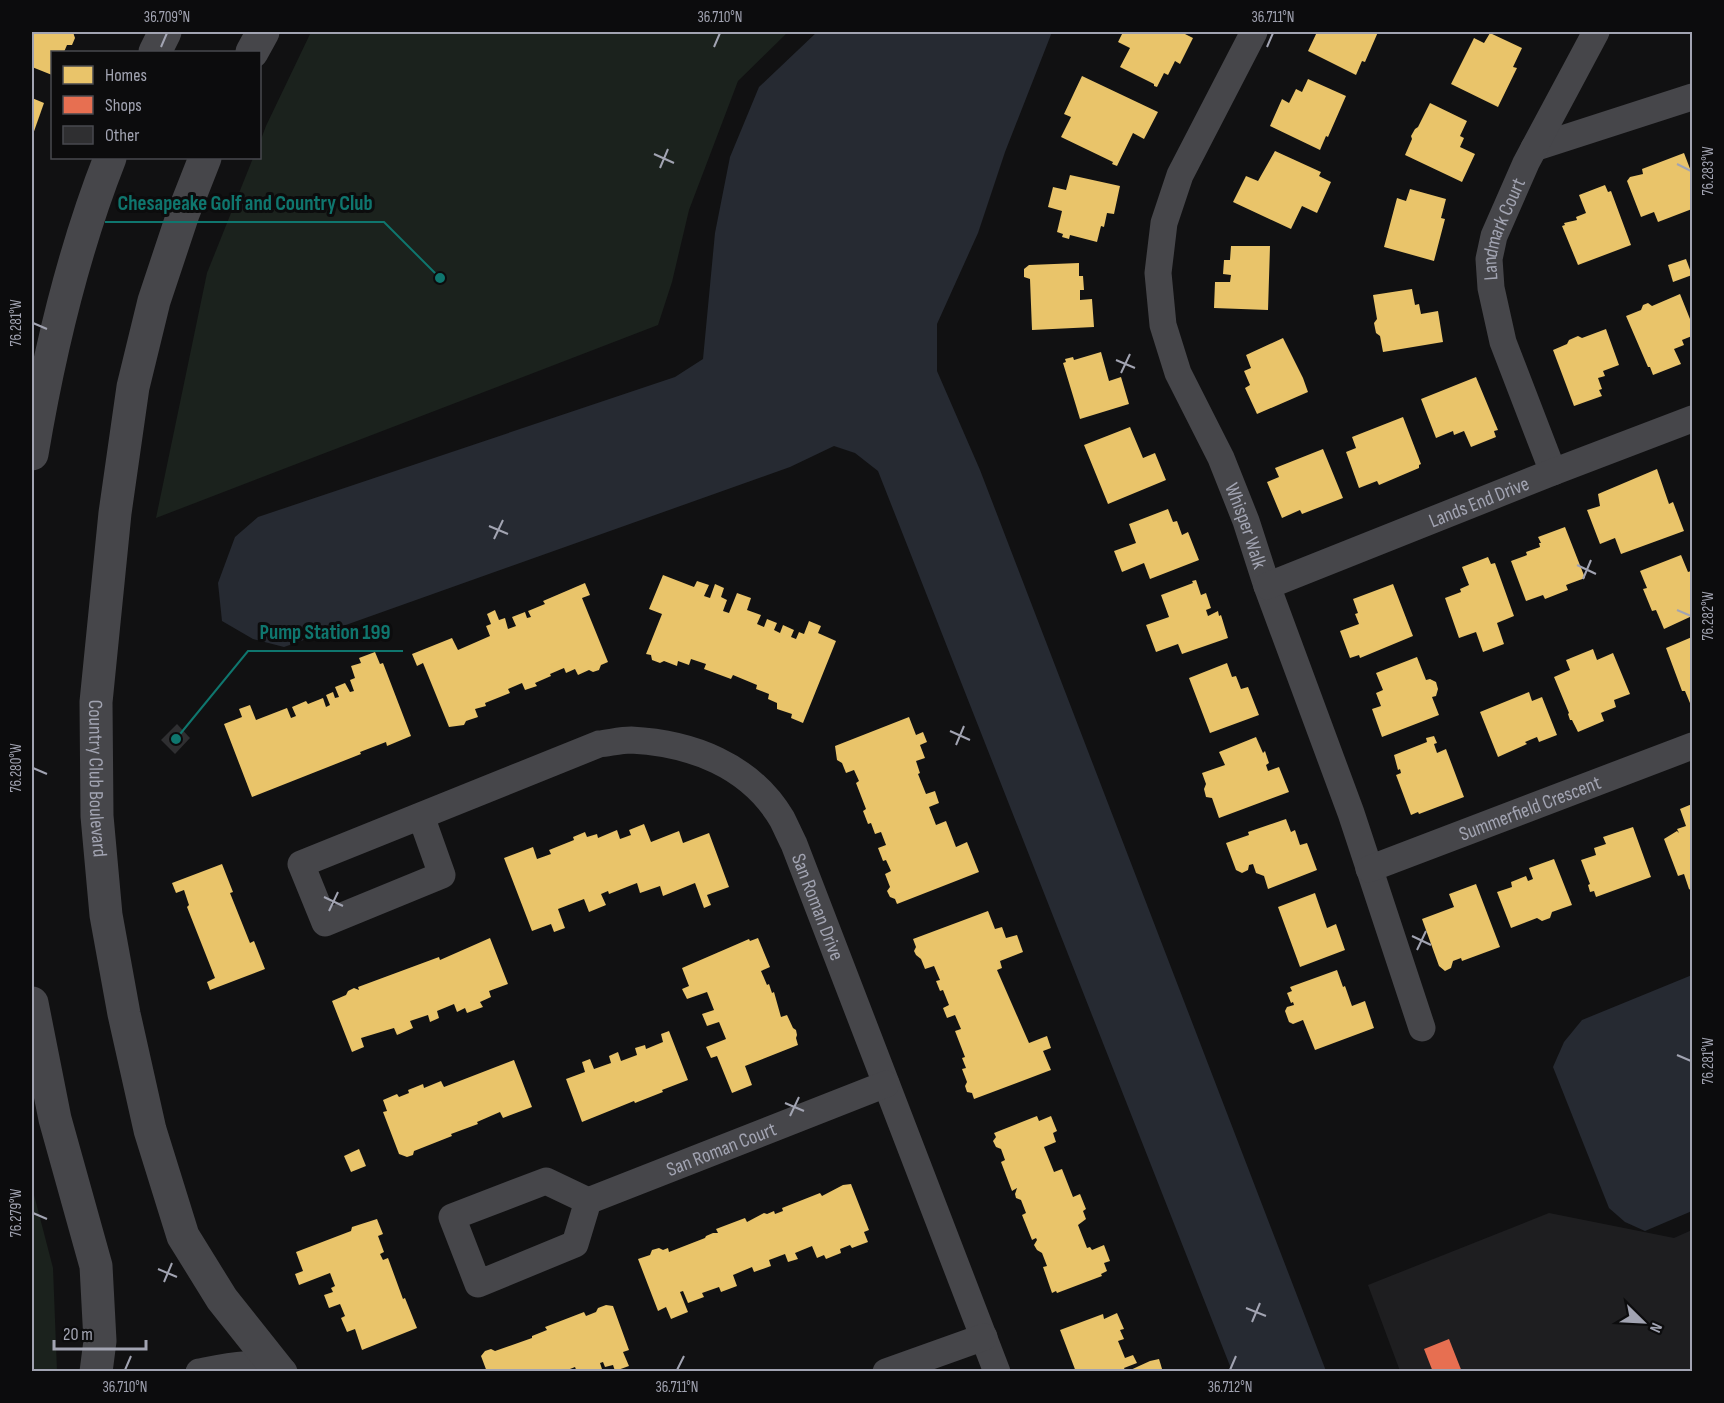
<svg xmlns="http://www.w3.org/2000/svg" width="1724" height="1403" viewBox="0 0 1724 1403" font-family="'Sofia Sans Condensed',sans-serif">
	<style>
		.built { fill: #1e1e20 }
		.green { fill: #1b221d }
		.water { fill: #262a32 }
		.homes { fill: #e9c46a }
		.shops { fill: #e76f51 }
		.building { fill: #2f2f31 }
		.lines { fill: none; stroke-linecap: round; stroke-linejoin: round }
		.minor { stroke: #46464a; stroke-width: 27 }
		.tertiary { stroke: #46464a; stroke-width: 33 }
		.ticks { fill: none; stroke: #a2a4b2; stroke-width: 2 }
		.labels { text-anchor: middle; stroke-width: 6; stroke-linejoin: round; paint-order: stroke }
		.street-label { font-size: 20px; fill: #a2a4b2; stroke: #0c0c0d }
		.leader { fill: none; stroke: #0f766e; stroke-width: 2 }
		.callout-dot { fill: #0f766e; stroke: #0c0c0d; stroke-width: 2 }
		.callout-label { font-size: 21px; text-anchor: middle; font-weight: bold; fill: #0f766e; stroke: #0c0c0d; stroke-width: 6; stroke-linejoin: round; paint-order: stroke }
		.neatline { fill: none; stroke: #a2a4b2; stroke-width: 2 }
		.ticks-label { font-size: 15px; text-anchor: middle; fill: #a2a4b2 }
	</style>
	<rect width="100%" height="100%" fill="#111112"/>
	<polygon class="built" points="1549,1213 1674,1238 1692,1230 1692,1371 1400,1371 1368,1285"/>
	<g class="green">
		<polygon points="311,32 788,32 738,81 689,210 672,282 658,325 156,518 207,273 253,158 260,158 260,142 266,126"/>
		<polygon points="32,1187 53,1268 57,1371 32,1371"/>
	</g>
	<g class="water">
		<polygon points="817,32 1052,32 1005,152 978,233 937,324 937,371 980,470 1326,1371 1232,1371 878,471 855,453 834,446 790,467 284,647 253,639 222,621 218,583 235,537 258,517 675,377 703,359 715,233 730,157 759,87"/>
		<polygon points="1692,975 1692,1211 1645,1231 1625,1222 1609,1208 1553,1067 1564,1042 1582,1020"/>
	</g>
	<g class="homes">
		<polygon points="32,32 73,32 75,38 72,45 67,45 64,52 52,52 52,75 32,67"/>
		<polygon points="1123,32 1181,32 1193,38 1180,64 1175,61 1168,75 1164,73 1157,87 1154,86 1154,84 1120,67 1130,48 1118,42"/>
		<polygon points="1317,32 1378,32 1365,62 1362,61 1356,75 1308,51"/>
		<polygon points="1490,33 1522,48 1513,67 1517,68 1498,107 1451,84 1474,38 1484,43"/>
		<polygon points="1082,76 1158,112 1144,139 1133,133 1117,166 1112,164 1113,162 1061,137 1071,117 1064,114"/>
		<polygon points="1308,79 1346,96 1328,137 1326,136 1320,150 1270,126 1282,99 1289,103 1296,89 1302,92"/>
		<polygon points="32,98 44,103 32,137"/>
		<polygon points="1430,103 1467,121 1460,136 1464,138 1460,147 1475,154 1462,182 1405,155 1412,139 1411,136 1415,129 1418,127"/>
		<polygon points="1275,151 1321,172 1319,176 1331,182 1317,213 1302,206 1291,229 1233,202 1246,176 1258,181"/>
		<polygon points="1684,153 1692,174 1692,209 1658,222 1654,212 1641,217 1627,181 1630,177 1643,174 1642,169"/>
		<polygon points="1070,175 1120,186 1114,214 1107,213 1104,227 1101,226 1097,242 1070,235 1069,239 1062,237 1063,234 1057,232 1062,211 1048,207 1053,187 1066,190"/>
		<polygon points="1605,185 1608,192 1611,191 1631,245 1578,265 1562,226 1565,225 1564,223 1577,220 1576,217 1586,213 1579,195"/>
		<polygon points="1410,189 1446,199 1441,218 1445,219 1434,261 1384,247 1397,198 1406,201"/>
		<polygon points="1231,246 1270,246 1268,310 1214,308 1215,282 1230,282 1231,275 1223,274 1224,260 1230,260"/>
		<polygon points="1686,259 1692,275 1673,282 1668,265"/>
		<polygon points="1079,263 1079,276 1083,276 1084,290 1080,290 1080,300 1092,299 1094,327 1032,330 1030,279 1024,277 1024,269 1029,265"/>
		<polygon points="1412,289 1415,305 1419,304 1421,314 1438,311 1443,342 1383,352 1380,336 1376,333 1374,323 1377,319 1373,295"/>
		<polygon points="1680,294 1692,324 1692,336 1682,340 1684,345 1674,349 1681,364 1653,375 1650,367 1648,367 1626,316 1641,310 1643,305 1648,303 1652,306"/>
		<polygon points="1606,329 1619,365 1603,371 1605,376 1598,378 1602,389 1599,390 1602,396 1574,406 1553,350 1567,344 1569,340 1578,336 1582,338"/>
		<polygon points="1283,338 1303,378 1308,392 1257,414 1245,388 1250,385 1244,371 1251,368 1246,355"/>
		<polygon points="1101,352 1109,381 1121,377 1129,404 1080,419 1063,363 1066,362 1065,359 1073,357 1074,360"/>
		<polygon points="1476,377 1498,430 1494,431 1496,437 1471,447 1464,431 1454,435 1453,431 1436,438 1421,399"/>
		<polygon points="1403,417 1421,464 1419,465 1419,468 1379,485 1377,481 1359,488 1346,452 1356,448 1352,437"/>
		<polygon points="1130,427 1143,458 1155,453 1166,480 1108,504 1084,445"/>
		<polygon points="1323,449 1343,498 1302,514 1300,510 1282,518 1267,482 1279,477 1275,468"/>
		<polygon points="1657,469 1669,504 1673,502 1684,531 1621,554 1615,538 1600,544 1587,510 1600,506 1598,494"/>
		<polygon points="1168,509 1173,522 1177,521 1182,535 1188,532 1199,560 1150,579 1144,563 1122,572 1114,551 1136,543 1129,524"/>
		<polygon points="1565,527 1585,578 1566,585 1568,590 1545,599 1543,595 1526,601 1511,561 1527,555 1526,552 1540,547 1539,543 1541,543 1538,537"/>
		<polygon points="1681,555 1688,572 1691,571 1692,575 1692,616 1664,629 1656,610 1652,611 1643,589 1647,588 1640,571"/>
		<polygon points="1488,557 1491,564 1495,563 1514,616 1497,623 1504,644 1483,652 1476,632 1459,638 1445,598 1461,592 1460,589 1469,585 1462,567"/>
		<polygon points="663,575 694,587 697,581 709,585 704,596 710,598 715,584 724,588 721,597 727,600 723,611 729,613 737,593 751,598 747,610 761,615 757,624 764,627 767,619 777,623 774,630 780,633 783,625 794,630 791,637 796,639 799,632 804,634 809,621 821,626 818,633 836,641 803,723 791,718 792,714 777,709 777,703 768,699 769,694 756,689 757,685 733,675 731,679 704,669 706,664 691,659 689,665 678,661 677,666 664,661 660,663 652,660 651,655 646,654 662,614 649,609"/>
		<polygon points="1196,580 1201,595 1206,593 1211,608 1206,610 1208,616 1218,611 1219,616 1221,615 1228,638 1182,654 1178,644 1156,652 1146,625 1169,617 1161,595 1193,583 1192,581"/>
		<polygon points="585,583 590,595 582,598 608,662 601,665 599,670 593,672 589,670 578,675 575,669 566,673 564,668 550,674 551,676 535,683 537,686 525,690 522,683 508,689 510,693 485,703 486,706 475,709 478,717 466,721 464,725 449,727 423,663 417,666 412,654 452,638 458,650 490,636 486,626 491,624 487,614 495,610 499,620 505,618 508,629 516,626 512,617 525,612 527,618 531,617 528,611 545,604 543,601"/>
		<polygon points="1393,584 1413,636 1360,658 1359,655 1350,658 1340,631 1359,624 1355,614 1358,613 1353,599"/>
		<polygon points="1692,637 1692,708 1685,691 1682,691 1666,648"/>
		<polygon points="1593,649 1597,660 1613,653 1630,694 1614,700 1616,707 1601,713 1604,721 1578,732 1572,720 1570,720 1568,714 1569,713 1554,677 1570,670 1566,660"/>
		<polygon points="375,652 380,664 383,663 411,736 387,746 386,742 360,752 361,754 252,797 224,724 242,717 239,709 250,705 256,720 287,708 291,718 296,716 292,707 306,701 308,704 323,698 326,707 330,705 326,695 333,692 335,698 339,697 335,687 345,683 350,692 354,691 350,680 355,678 351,666 361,663 359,658"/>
		<polygon points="1417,657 1426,680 1430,679 1436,682 1438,689 1436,696 1432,697 1439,715 1382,737 1372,709 1381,706 1376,693 1383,690 1376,673"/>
		<polygon points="1227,663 1232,677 1236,676 1241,689 1248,687 1259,715 1210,733 1189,678"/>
		<polygon points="1529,692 1532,701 1542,697 1557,735 1539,742 1537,737 1525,742 1527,744 1498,757 1480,712"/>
		<polygon points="909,717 916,735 923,732 927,742 920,745 925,758 916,761 920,773 918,774 926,794 935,791 939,803 929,807 936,825 946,821 956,847 967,842 979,872 897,904 895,899 890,897 887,891 890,887 885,874 891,871 886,860 883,861 878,848 886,845 881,832 875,834 871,823 868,824 863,811 866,809 856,783 859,781 854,770 846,773 842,763 837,760 835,746"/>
		<polygon points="1434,736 1437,743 1434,744 1437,753 1446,749 1464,797 1419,814 1418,812 1411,815 1396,775 1401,773 1400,769 1398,770 1394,755 1427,742 1426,738"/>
		<polygon points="1256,737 1263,753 1265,751 1269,763 1266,765 1268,771 1279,767 1289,792 1219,818 1212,798 1206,797 1204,789 1206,784 1202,773 1225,765 1219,752"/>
		<polygon points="1692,804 1692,891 1689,889 1684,874 1678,876 1664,839 1677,831 1679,833 1677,829 1686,826 1680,809"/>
		<polygon points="1286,819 1291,832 1295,830 1300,845 1307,843 1317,870 1268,889 1264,876 1256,873 1253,864 1249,865 1248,870 1242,873 1236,870 1226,843 1249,835 1248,832"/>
		<polygon points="644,824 651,842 679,831 683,843 709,833 729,887 707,895 711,905 704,908 695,883 663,896 660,886 640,893 637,883 609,894 608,891 601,894 606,905 589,912 584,899 558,909 565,928 554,932 551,924 532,931 504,858 533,847 537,859 551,854 549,850 574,840 573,837 585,832 587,837 597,834 598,838 617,830 620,839 631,835 629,830"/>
		<polygon points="1633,827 1651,877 1596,897 1594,891 1590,892 1588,885 1590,884 1581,860 1596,855 1594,848 1606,844 1603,837"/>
		<polygon points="1554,859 1572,905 1552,912 1550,918 1542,921 1537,918 1511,928 1497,892 1512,887 1511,882 1526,876 1528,881 1533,879 1529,868"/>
		<polygon points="222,864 233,892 230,893 250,943 254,941 265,969 210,990 207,982 215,978 187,907 189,905 184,890 176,893 172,883"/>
		<polygon points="1476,884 1500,947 1462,961 1461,958 1453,961 1451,968 1445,971 1439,966 1422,919 1454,907 1449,894"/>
		<polygon points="1315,893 1327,928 1336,924 1345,950 1300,967 1278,907"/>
		<polygon points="988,911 995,929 1002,927 1006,938 1017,935 1023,952 1000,961 1002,968 997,970 1029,1043 1047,1036 1051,1048 1043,1051 1051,1070 974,1099 972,1093 967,1092 965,1086 967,1082 962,1069 966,1068 962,1058 965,1057 955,1031 961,1029 955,1015 947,1018 943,1008 949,1005 943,990 940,991 936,981 940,980 934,966 925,969 921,959 916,955 914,951 916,947 913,939"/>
		<polygon points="490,938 508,984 489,991 491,997 480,1002 483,1007 467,1013 465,1008 457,1012 454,1004 437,1011 439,1018 430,1022 428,1015 410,1021 413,1028 397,1035 394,1028 361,1038 364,1047 352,1052 332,1001 346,995 348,991 354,988 359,990 358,987 439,957 440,960"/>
		<polygon points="758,938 770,967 761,971 767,985 769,984 772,993 774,992 781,1017 787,1015 793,1028 796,1030 797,1035 796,1038 798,1045 745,1066 752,1085 732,1093 717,1056 711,1058 706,1047 726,1039 719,1022 707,1026 702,1014 714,1010 707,992 687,999 682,989 689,986 682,968 749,939 750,941"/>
		<polygon points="1337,970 1343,987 1345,986 1352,1006 1365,1001 1374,1028 1315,1050 1303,1020 1293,1024 1289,1022 1285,1011 1287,1007 1294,1005 1293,1002 1291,1003 1287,993 1292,991 1290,987"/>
		<polygon points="669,1031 688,1080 662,1090 663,1092 635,1103 634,1101 582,1122 566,1079 585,1072 582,1062 590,1059 594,1069 611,1063 609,1056 618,1052 621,1061 637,1055 635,1048 645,1045 646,1049 663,1042 661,1034"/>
		<polygon points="514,1060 532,1107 503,1118 500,1112 477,1122 478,1124 451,1134 452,1136 414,1151 413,1155 407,1157 399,1154 383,1112 387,1111 383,1100 397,1094 399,1097 409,1093 408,1090 423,1084 424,1088 441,1081 444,1087"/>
		<polygon points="1037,1116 1039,1121 1051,1116 1057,1131 1053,1133 1056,1142 1044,1147 1054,1172 1062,1169 1073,1197 1080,1194 1086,1209 1083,1211 1086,1219 1078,1225 1087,1248 1090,1247 1092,1250 1104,1245 1110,1261 1104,1263 1107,1271 1101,1274 1102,1276 1057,1293 1056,1291 1052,1293 1043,1267 1047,1266 1042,1253 1037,1250 1034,1245 1037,1240 1036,1238 1032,1240 1022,1215 1026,1213 1021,1200 1016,1198 1015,1194 1017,1188 1012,1191 1001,1162 1005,1160 1001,1149 996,1147 993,1141 996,1137 994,1133"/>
		<polygon points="359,1149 366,1166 351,1172 344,1156"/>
		<polygon points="851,1184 869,1230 864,1232 868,1242 852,1248 850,1245 840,1249 841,1253 826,1259 824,1255 817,1258 812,1246 795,1253 798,1259 788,1262 785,1254 769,1260 771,1266 754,1272 752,1267 733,1275 737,1286 721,1292 719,1287 702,1293 704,1297 688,1303 683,1291 680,1292 688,1312 671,1319 666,1307 658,1311 638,1259 650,1255 652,1250 659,1248 663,1250 668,1248 669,1252 705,1238 706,1236 713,1233 718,1233 716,1229 745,1218 747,1222 764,1213 767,1214 774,1211 775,1214 783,1211 782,1208 820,1193 822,1196 843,1185"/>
		<polygon points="377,1219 383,1234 378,1236 384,1252 380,1254 383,1260 388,1258 403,1299 405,1298 417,1328 362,1350 355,1329 347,1332 341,1318 345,1316 340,1304 329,1308 324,1295 333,1292 331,1288 335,1286 330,1273 299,1285 295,1274 303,1271 296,1252 351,1231 352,1227"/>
		<polygon points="606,1305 613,1306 629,1350 623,1352 629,1366 615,1371 613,1365 605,1367 603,1362 600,1363 603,1372 577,1372 575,1367 570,1369 571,1372 487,1372 481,1356 485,1351 491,1349 495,1351 532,1338 532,1336 547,1330 545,1327 584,1312 586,1316 596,1312 598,1308"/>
		<polygon points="1117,1313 1124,1329 1120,1330 1124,1339 1118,1341 1125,1358 1133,1355 1137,1363 1124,1368 1126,1372 1076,1372 1060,1330 1103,1314 1104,1319"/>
		<polygon points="1159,1359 1163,1372 1126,1372 1150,1361"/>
	</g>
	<polygon class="shops" points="1449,1339 1462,1372 1433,1372 1424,1349"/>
	<polygon class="building" points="177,724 190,738 175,754 161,740"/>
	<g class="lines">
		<g class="minor">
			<path id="s1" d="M1254,32L1180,175L1164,223L1158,273L1163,325L1178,373L1221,458L1246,521L1267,586L1351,813L1422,1028"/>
			<polyline points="1534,148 1692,97"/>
			<path id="s2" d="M1553,472L1503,342L1491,288L1489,259L1494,236L1526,163L1596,32"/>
			<path id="s3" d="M1267,586L1553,472L1692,419"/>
			<path id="s4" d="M421,816L442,875L325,923L301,864L599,744C609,743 621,740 631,740C691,743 750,765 782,819C786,827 790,836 794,844L997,1372"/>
			<path id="s5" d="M1369,869L1692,746"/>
			<path id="s6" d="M588,1201L575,1244L478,1284L452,1217L546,1181L588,1201L886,1084"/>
			<path d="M199,1372C224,1367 261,1358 284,1372"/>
			<polyline points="886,1372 984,1337"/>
		</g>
		<g class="tertiary">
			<polyline points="155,52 165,32"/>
			<polyline points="252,52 263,32"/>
			<path id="s7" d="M205,158L183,214L154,301L133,387L115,513L96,702L97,816L106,915L124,1014L150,1130L183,1236L222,1299L280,1372"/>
			<path d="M32,454C49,353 73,252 110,158"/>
			<polyline points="32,1003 55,1119 96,1266 100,1341 96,1372"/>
		</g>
	</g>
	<path class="ticks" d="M161,47L167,33M714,47L720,33M1267,47L1273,33M654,154L674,163M1677,164L1691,171M660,168L668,149M33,323L47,329M1116,360L1135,368M1121,373L1130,354M489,526L508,534M494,539L503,520M1577,565L1596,574M1583,579L1591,560M1677,610L1691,616M950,731L970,740M956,745L964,726M33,768L47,774M324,897L343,906M329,911L338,892M1412,936L1431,945M1417,950L1426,931M1677,1055L1691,1061M785,1103L804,1111M790,1116L799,1097M33,1213L47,1219M158,1269L177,1277M164,1282L172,1263M1246,1308L1266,1316M1252,1322L1260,1303M125,1370L131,1356M677,1370L684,1356M1230,1370L1236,1356"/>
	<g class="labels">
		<g class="street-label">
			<text dy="7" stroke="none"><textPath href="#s2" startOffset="256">Landmark Court</textPath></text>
			<text dy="7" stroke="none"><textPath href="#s3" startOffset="228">Lands End Drive</textPath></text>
			<text dy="7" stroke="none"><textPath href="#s1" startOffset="532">Whisper Walk</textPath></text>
			<text dy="7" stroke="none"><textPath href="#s7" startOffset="634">Country Club Boulevard</textPath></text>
			<text dy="7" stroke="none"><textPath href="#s5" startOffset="172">Summerfield Crescent</textPath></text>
			<text dy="7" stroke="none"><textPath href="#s4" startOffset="879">San Roman Drive</textPath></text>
			<text dy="7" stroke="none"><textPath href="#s6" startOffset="512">San Roman Court</textPath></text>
		</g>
	</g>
	<path class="leader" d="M440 278L384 222H105M176 739L248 651H403"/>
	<g class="callout-dot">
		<circle cx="440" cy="278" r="6"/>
		<circle cx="176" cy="739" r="6"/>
	</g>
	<g class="callout-label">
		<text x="245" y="210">Chesapeake Golf and Country Club</text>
		<text x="325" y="639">Pump Station 199</text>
	</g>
	<rect width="1724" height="1403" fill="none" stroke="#0c0c0d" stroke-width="66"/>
	<rect x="51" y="51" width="210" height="108" fill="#0c0c0d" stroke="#48494f" stroke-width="1.5"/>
	<rect x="63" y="66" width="30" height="18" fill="#e9c46a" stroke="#48494f" stroke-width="1.5"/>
	<text x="105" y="81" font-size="18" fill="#a2a4b2">Homes</text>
	<rect x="63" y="96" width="30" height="18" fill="#e76f51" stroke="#48494f" stroke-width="1.5"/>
	<text x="105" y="111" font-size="18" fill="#a2a4b2">Shops</text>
	<rect x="63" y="126" width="30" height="18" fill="#2f2f31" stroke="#48494f" stroke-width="1.5"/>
	<text x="105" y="141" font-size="18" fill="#a2a4b2">Other</text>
	<g transform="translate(1643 1322) rotate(114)" stroke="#0c0c0d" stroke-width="4.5" paint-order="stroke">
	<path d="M0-4.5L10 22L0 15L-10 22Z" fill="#a2a4b2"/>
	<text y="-9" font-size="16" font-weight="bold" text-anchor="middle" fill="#a2a4b2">N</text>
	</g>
	<path d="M54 1340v9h92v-9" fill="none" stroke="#a2a4b2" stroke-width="3"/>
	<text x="63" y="1340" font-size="18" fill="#a2a4b2" stroke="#0c0c0d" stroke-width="4.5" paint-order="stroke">20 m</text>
	<rect x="33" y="33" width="1658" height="1337" class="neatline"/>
	<g class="ticks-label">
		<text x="167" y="22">36.709°N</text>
		<text x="720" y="22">36.710°N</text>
		<text x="1273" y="22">36.711°N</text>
		<text transform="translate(1708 171) rotate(-90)" y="5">76.283°W</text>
		<text transform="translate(16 323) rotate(-90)" y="5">76.281°W</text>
		<text transform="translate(1708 616) rotate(-90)" y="5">76.282°W</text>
		<text transform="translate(16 768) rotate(-90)" y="5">76.280°W</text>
		<text transform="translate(1708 1061) rotate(-90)" y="5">76.281°W</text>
		<text transform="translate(16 1213) rotate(-90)" y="5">76.279°W</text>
		<text x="125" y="1392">36.710°N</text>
		<text x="677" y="1392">36.711°N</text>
		<text x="1230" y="1392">36.712°N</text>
	</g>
</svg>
